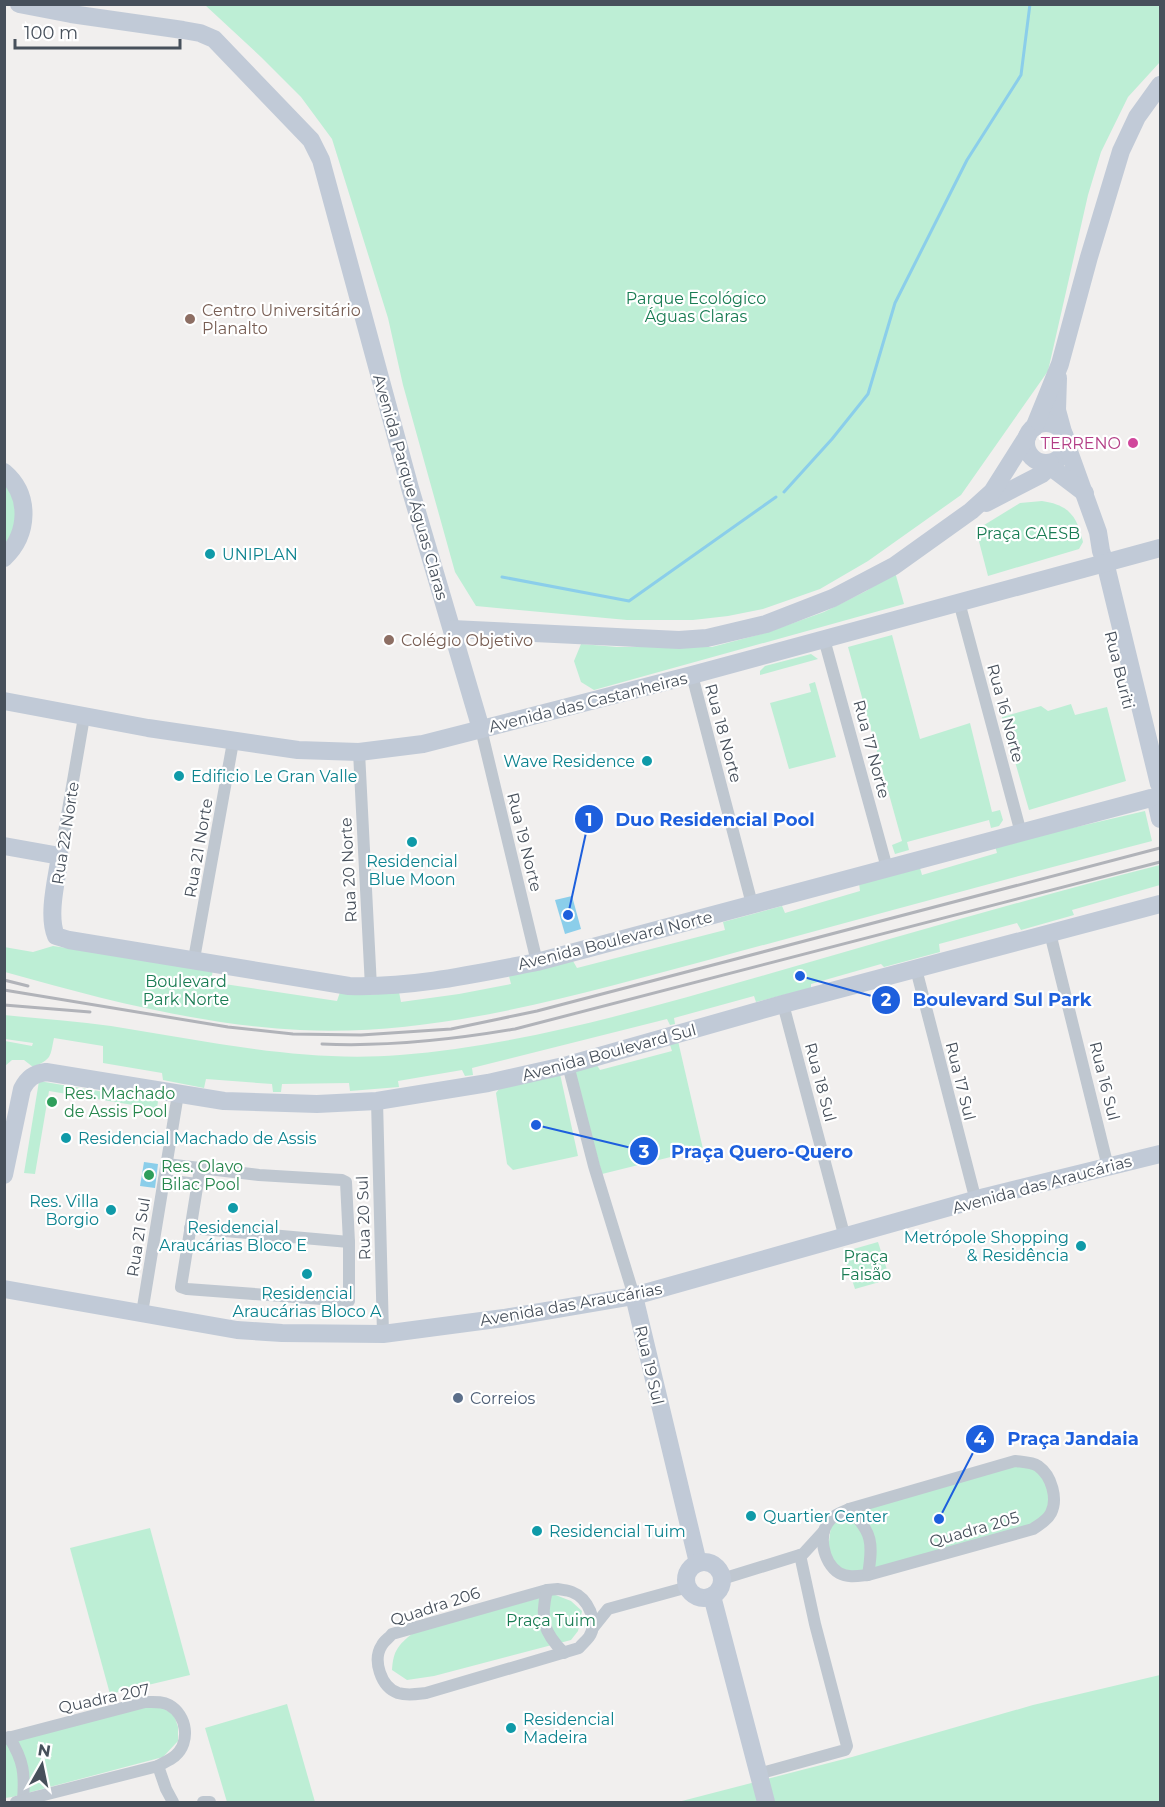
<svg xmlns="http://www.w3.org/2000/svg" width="1165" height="1807" viewBox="0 0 1165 1807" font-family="Montserrat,sans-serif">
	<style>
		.green { fill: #bdeed5 }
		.water { fill: #8bceea }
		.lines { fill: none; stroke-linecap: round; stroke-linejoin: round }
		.stream { stroke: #8bceea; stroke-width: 3 }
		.street { stroke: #bfc7d0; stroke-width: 12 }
		.secondary { stroke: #c1cad7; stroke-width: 18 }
		.rail { stroke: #b1b3b9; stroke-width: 3 }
		.education-dot { fill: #8d6e63; stroke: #fff; stroke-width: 2 }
		.hotel-dot { fill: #d1479c; stroke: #fff; stroke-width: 2 }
		.culture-dot { fill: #0f9aa8; stroke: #fff; stroke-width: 2 }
		.leisure-dot { fill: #2e9e5b; stroke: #fff; stroke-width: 2 }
		.service-dot { fill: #5c6f8a; stroke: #fff; stroke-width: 2 }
		.labels { text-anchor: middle; stroke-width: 4.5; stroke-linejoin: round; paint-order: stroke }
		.park-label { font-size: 16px; fill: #197c53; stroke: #fff }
		.education-label { font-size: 16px; fill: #785e54; stroke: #fff; text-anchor: start }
		.hotel-label { font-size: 16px; fill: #b23c85; stroke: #fff; text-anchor: end }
		.street-label { font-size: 16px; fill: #47505b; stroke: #fff }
		.culture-label { font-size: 16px; fill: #0d838f; stroke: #fff; text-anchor: start }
		.leisure-label { font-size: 16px; fill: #27864d; stroke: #fff; text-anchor: start }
		.service-label { font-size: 16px; fill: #4e5e75; stroke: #fff; text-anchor: start }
		.leader { fill: none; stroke: #1d5fdd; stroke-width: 2 }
		.callout-dot { fill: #1d5fdd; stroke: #fff; stroke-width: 2 }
		.mark-label { font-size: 18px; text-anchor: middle; font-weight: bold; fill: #fff }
		.callout-label { font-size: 18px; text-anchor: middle; font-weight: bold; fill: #1d5fdd; stroke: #fff; stroke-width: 4.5; stroke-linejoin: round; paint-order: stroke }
	</style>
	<rect width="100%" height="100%" fill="#f1efee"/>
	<g class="green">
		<polygon points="200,5 1160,5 1160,62 1128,97 1101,152 1088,195 1048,371 961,495 868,561 820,589 763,609 728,616 693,620 627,620 476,606 455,572 403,385 388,318 332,139 301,97 261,57 205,5"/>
		<polygon points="5,476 22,511 5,556"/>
		<path d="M1042,501C1069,505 1077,516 1083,542L1079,549L988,576L976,530L1020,503Z"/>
		<polygon points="895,572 904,604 594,690 581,682 574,661 581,644 617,647 712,647 765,633 824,612 866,591"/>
		<polygon points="892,635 920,739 970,723 992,812 1000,810 1003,820 999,826 991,828 989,820 907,842 909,850 895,854 892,845 902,841 848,647"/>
		<polygon points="811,654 818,659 760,675 760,671 765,666"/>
		<polygon points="815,682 836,757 789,769 770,703 811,692 809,684"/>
		<polygon points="1071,704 1075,715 1107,707 1126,781 1029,810 1002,717 1041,706 1048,711"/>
		<path d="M1145,811L1152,841C1005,879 859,919 712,959C578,994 440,1037 300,1030C200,1025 101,999 5,972L4,947L33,952L53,946L213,969L211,982L337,1001L340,992L368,995L399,992L401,1002L459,994L511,984L509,976L573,961L577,968L725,930L723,922L782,906L785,913L860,891L859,883L920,868L922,875L997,853L995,846Z"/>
		<path d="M1160,865V885L1072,910L1074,915L1021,930L1017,923L939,944L940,952L884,967L881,964L811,984V988L756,1002L754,996L674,1018L675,1024L670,1025L667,1019L472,1068L473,1075L465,1076L462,1070L398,1081L399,1087L350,1091L349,1083L282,1084L281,1092H273L272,1084L206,1079L204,1088L163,1080L162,1073L103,1063V1046L54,1038C50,1057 52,1059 33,1067L24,1060H12L5,1066V1041L32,1046L33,1043L5,1039L4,1015C40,1019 76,1021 111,1026C206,1041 303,1063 400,1055C525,1045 645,1009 765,975C896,937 1027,899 1160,865Z"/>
		<polygon points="678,1041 703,1149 602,1174 573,1068 595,1062 600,1070 672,1051 670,1045"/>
		<polygon points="560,1074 578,1156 513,1170 507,1164 496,1093 502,1085"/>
		<polygon points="39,1081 158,1101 157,1109 49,1091 35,1174 24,1173"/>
		<polygon points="878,1242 890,1279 855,1289 843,1252"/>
		<polygon points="1027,1462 1052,1486 1046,1520 852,1577 827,1557 832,1518"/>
		<polygon points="150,1528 190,1675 110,1694 70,1548"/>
		<path d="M553,1594L571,1601L582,1611L578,1631L571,1640L434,1676L407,1680L392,1670C393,1651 398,1645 413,1633Z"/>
		<polygon points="1160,1675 1160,1802 678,1802 852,1757 1033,1705"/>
		<polygon points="155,1703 174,1715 178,1727 178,1741 163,1757 12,1797 5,1798 5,1744"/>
		<polygon points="287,1704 315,1802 227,1802 205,1728"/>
	</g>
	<g class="water">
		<polygon points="572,896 581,929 565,934 555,900"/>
		<polygon points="144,1162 158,1164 155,1188 140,1186"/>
	</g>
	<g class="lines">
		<g class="stream">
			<polyline points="784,492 832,439 868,394 895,303 967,160 1021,75 1030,4"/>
			<polyline points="502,577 629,601 776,497"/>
		</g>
		<g class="street">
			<polyline points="959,602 1021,833"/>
			<polyline points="824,639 887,868"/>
			<polyline points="692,675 752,904"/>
			<polyline points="481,729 537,962"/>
			<polyline points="359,752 371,987"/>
			<polyline points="60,856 84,717"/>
			<polyline points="1050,933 1108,1167"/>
			<polyline points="194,959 233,742"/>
			<polyline points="916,969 976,1201"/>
			<polyline points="783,1004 845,1238"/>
			<polyline points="568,1065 594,1166 634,1296"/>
			<polyline points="377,1101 383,1334"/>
			<polyline points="166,1164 259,1175 342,1180 346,1182 349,1242 349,1301 187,1289 181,1287 200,1169"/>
			<polyline points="164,1180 197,1184"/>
			<polyline points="190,1228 349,1242"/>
			<polyline points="142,1313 178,1094"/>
			<path d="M1015,1461C1023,1462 1032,1462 1038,1466C1052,1476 1058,1499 1051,1513C1047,1521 1040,1524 1033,1529L868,1575C858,1576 848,1578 839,1573C823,1563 816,1532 832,1518C836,1514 843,1512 849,1509Z"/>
			<path d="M849,1509C873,1532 873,1544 868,1575"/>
			<polyline points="722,1579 803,1554 824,1531"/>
			<path d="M558,1589C562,1590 568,1590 572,1592C588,1598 599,1622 589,1637C586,1641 582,1644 579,1648L426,1693C417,1694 408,1696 398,1693C381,1687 372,1660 382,1645C384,1641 389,1638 392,1634L547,1590Z"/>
			<path d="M547,1590C540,1619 543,1632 564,1653"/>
			<polyline points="592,1629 608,1609 688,1587"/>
			<path d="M9,1737C24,1761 25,1774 23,1801"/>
			<path d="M4,1739L145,1702C154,1702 162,1701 169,1705C187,1715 191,1742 175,1756C170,1760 163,1763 158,1766L16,1802"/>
			<polyline points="158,1766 166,1789 173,1802"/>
			<polyline points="758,1774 845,1750 847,1746 815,1624 800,1555"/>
			<polyline points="203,1802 210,1802"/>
		</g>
		<g class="secondary">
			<polyline points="19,4 71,14 183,30 200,33 214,39 311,140 321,160 410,488 481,729"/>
			<polyline points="1058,378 1057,410 1063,432"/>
			<circle cx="1046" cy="443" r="20"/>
			<polyline points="1034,428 1060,364 1089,257 1121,151 1137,117 1160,85"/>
			<polyline points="1066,443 1098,532 1101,551 1105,562 1159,784"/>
			<polyline points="1052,463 1056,471 1085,493"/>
			<path d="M4,472C31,495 29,534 4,558"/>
			<polyline points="986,503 1042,474 1049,468 1050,463"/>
			<polyline points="452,629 679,640 707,638 766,624 833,598 894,566 971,511 992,492 1028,435"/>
			<polyline points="4,701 148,728 298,750 359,752 423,744 692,675 1160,548"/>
			<polyline points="1156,801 1160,819"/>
			<path d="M4,846L60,856C57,878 47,915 56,936L69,940L349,986C412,988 475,974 537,962L1151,798"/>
			<path d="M4,1175L22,1089C28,1078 33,1074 46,1072L224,1101L317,1104L377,1101L488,1083L568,1065L783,1004L1160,904"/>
			<polyline points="4,1289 237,1330 282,1333 383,1334 504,1318 634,1296 985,1197 1160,1154"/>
			<polyline points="634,1296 698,1563"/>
			<circle cx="704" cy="1580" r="18"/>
			<polyline points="712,1596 766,1802"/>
		</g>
		<g class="rail">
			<polyline points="4,980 28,986"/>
			<polyline points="4,990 228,1027 293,1034 361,1035 451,1029 537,1011 1160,848"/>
			<polyline points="4,1005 90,1012"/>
			<path d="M322,1044C387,1047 451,1040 515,1029L1160,862"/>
		</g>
	</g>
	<g class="education-dot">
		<circle cx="190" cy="319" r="6"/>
		<circle cx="389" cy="640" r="6"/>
	</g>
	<circle class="hotel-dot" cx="1133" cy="443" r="6"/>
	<g class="culture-dot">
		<circle cx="210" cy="554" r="6"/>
		<circle cx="647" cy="761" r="6"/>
		<circle cx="179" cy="776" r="6"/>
		<circle cx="412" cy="842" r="6"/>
		<circle cx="66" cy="1138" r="6"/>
		<circle cx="233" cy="1208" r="6"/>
		<circle cx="111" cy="1210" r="6"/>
		<circle cx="1081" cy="1246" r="6"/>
		<circle cx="307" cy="1274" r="6"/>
		<circle cx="751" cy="1516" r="6"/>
		<circle cx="537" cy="1531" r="6"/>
		<circle cx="511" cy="1728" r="6"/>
	</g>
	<g class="leisure-dot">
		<circle cx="52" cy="1102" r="6"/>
		<circle cx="149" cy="1175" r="6"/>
	</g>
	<circle class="service-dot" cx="458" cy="1398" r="6"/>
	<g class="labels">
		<g class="park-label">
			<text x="696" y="304">Parque Ecológico<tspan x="696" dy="18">Águas Claras</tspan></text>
			<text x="1028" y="539">Praça CAESB</text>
			<text x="186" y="987">Boulevard<tspan x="186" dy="18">Park Norte</tspan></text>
			<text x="866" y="1262">Praça<tspan x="866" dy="18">Faisão</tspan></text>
			<text x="551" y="1626">Praça Tuim</text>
		</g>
		<g class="education-label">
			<text x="202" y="316">Centro Universitário<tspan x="202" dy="18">Planalto</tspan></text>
			<text x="401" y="646">Colégio Objetivo</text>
		</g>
		<g class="hotel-label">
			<text x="1121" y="449">TERRENO</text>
		</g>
		<g class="street-label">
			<text transform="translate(411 487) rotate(74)" y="6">Avenida Parque Águas Claras</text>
			<text transform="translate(1120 670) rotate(76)" y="6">Rua Buriti</text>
			<text transform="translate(588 702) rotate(-14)" y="6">Avenida das Castanheiras</text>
			<text transform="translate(1006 713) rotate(75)" y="6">Rua 16 Norte</text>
			<text transform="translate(724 733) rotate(75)" y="6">Rua 18 Norte</text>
			<text transform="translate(872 749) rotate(75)" y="6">Rua 17 Norte</text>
			<text transform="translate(65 833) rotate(-81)" y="6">Rua 22 Norte</text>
			<text transform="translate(525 842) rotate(76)" y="6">Rua 19 Norte</text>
			<text transform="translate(198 848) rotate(-80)" y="6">Rua 21 Norte</text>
			<text transform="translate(348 870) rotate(-93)" y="6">Rua 20 Norte</text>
			<text transform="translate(615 940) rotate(-14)" y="6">Avenida Boulevard Norte</text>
			<text transform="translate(609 1052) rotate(-15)" y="6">Avenida Boulevard Sul</text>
			<text transform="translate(961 1081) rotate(76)" y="6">Rua 17 Sul</text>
			<text transform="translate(1105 1081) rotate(76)" y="6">Rua 16 Sul</text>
			<text transform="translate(821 1082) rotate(75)" y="6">Rua 18 Sul</text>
			<text transform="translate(1042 1184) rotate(-15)" y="6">Avenida das Araucárias</text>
			<text transform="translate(363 1218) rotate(-92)" y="6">Rua 20 Sul</text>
			<text transform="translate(138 1237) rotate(-81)" y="6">Rua 21 Sul</text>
			<text transform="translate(571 1304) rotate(-10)" y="6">Avenida das Araucárias</text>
			<text transform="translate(650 1365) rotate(77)" y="6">Rua 19 Sul</text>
			<text transform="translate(974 1529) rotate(-16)" y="6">Quadra 205</text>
			<text transform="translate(435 1606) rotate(-18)" y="6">Quadra 206</text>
			<text transform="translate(104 1698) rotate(-12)" y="6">Quadra 207</text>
		</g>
		<g class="culture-label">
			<text x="222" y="560">UNIPLAN</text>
			<text x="635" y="767" text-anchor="end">Wave Residence</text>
			<text x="191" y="782">Edificio Le Gran Valle</text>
			<text x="412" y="867" text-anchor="middle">Residencial<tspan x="412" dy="18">Blue Moon</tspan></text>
			<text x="78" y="1144">Residencial Machado de Assis</text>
			<text x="99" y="1207" text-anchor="end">Res. Villa<tspan x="99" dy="18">Borgio</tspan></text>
			<text x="233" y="1233" text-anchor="middle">Residencial<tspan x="233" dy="18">Araucárias Bloco E</tspan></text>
			<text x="1069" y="1243" text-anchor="end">Metrópole Shopping<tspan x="1069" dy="18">&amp; Residência</tspan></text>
			<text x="307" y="1299" text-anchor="middle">Residencial<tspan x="307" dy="18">Araucárias Bloco A</tspan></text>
			<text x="763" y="1522">Quartier Center</text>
			<text x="549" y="1537">Residencial Tuim</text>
			<text x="523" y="1725">Residencial<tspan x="523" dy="18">Madeira</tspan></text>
		</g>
		<g class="leisure-label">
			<text x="64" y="1099">Res. Machado<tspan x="64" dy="18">de Assis Pool</tspan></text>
			<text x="161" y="1172">Res. Olavo<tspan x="161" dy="18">Bilac Pool</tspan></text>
		</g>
		<g class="service-label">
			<text x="470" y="1404">Correios</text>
		</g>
	</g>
	<path class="leader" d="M568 915L589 819M800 976L886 1000M536 1125L644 1151M939 1519L980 1439"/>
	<g class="callout-dot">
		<circle cx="568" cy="915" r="6"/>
		<circle cx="800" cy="976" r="6"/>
		<circle cx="536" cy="1125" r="6"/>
		<circle cx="939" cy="1519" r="6"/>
		<circle cx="589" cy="819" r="15"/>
		<circle cx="886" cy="1000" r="15"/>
		<circle cx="644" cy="1151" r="15"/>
		<circle cx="980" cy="1439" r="15"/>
	</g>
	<g class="mark-label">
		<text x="589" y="826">1</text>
		<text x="886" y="1006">2</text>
		<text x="644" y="1158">3</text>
		<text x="980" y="1445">4</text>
	</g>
	<g class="callout-label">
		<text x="715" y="826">Duo Residencial Pool</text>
		<text x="1002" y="1006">Boulevard Sul Park</text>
		<text x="762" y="1158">Praça Quero-Quero</text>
		<text x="1073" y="1445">Praça Jandaia</text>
	</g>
	<rect width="1165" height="1807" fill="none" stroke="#47505b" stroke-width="12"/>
	<g transform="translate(42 1765) rotate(9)" stroke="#ffffff" stroke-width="4.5" paint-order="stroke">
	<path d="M0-4.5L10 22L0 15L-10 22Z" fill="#47505b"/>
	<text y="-9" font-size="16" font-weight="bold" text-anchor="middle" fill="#47505b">N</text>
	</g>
	<path d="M15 39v9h165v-9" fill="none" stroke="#47505b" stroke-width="3"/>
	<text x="24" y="39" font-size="18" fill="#47505b" stroke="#ffffff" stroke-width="4.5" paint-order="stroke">100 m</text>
</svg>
